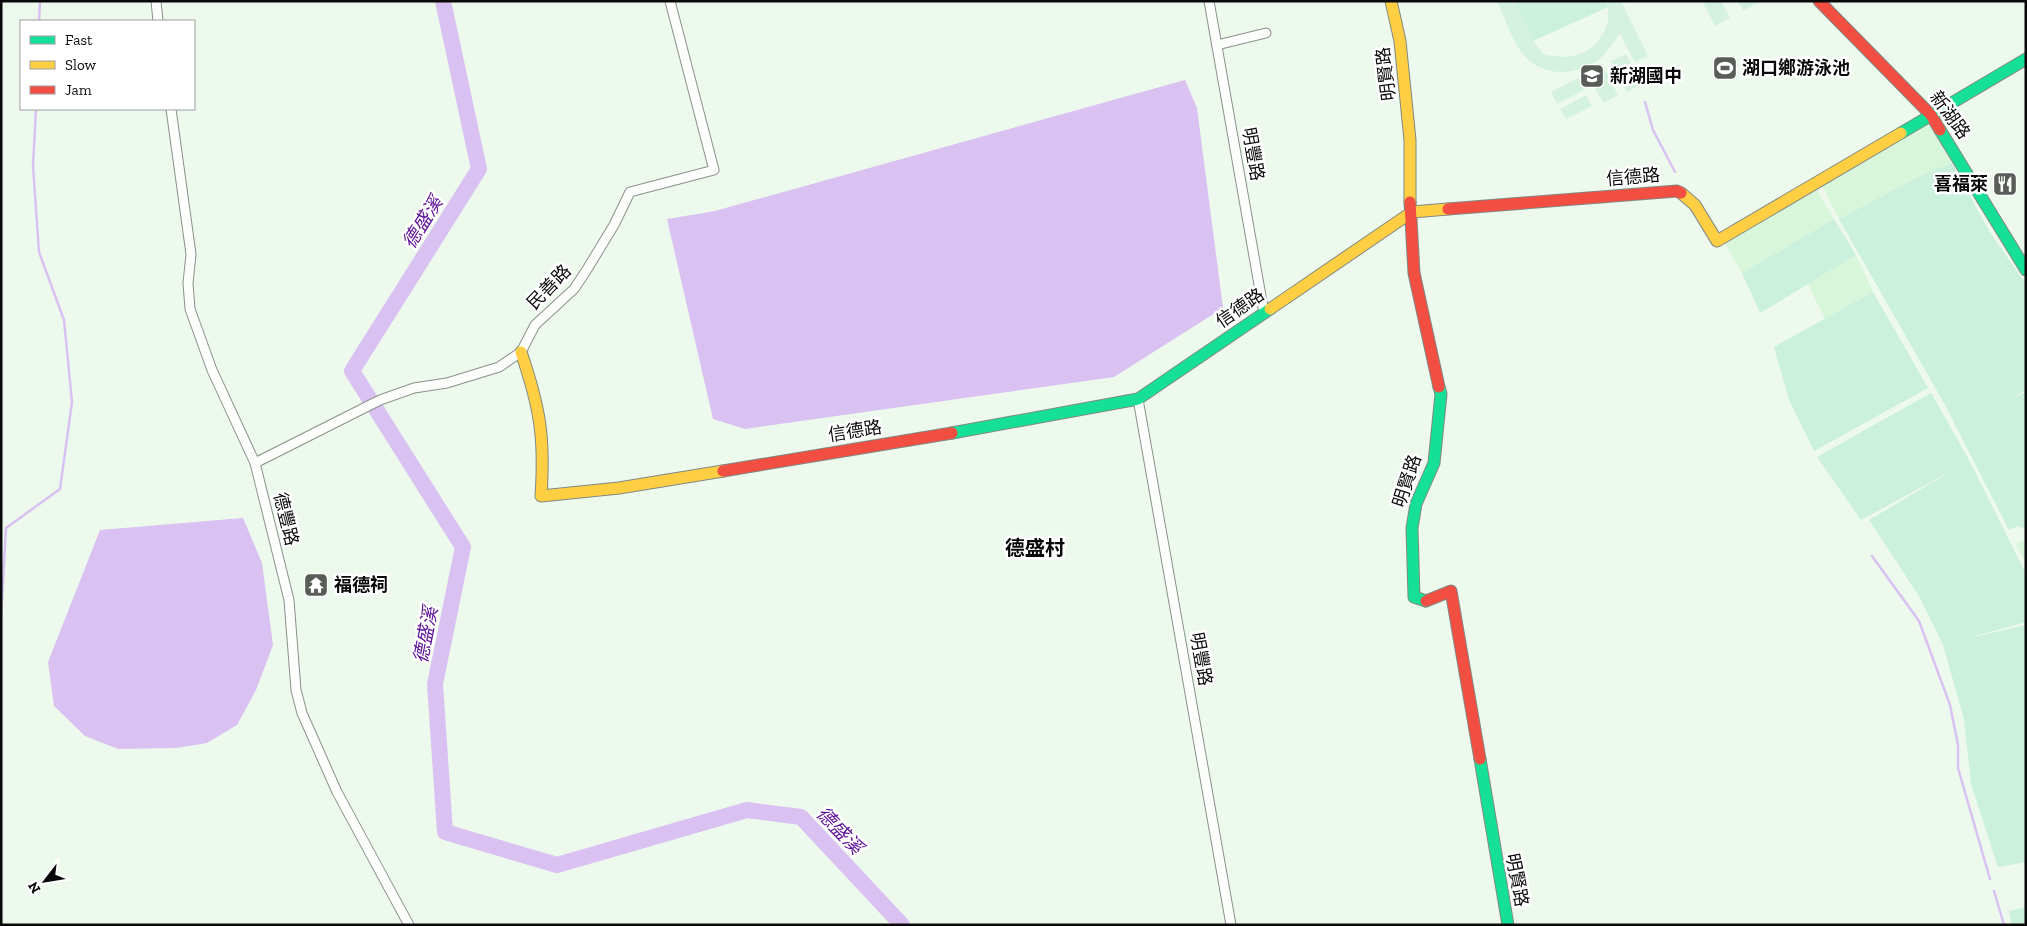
<svg xmlns="http://www.w3.org/2000/svg" width="2027" height="926" viewBox="0 0 2027 926" font-family="'Zilla Slab','Noto Sans TC',serif">
	<style>
		.farmland { fill: #d8f6d9 }
		.green { fill: #ccf0de }
		.pitch { fill: #d4f2df }
		.water { fill: #d9c2f2 }
		.lines { fill: none; stroke-linecap: round; stroke-linejoin: round }
		.stream { stroke: #d9c2f2; stroke-width: 2.5 }
		.river { stroke: #d9c2f2; stroke-width: 16 }
		.street-casing { stroke: #8b918b; stroke-width: 11 }
		.fast-casing { stroke: #828882; stroke-width: 13 }
		.slow-casing { stroke: #828882; stroke-width: 13 }
		.jam-casing { stroke: #828882; stroke-width: 13 }
		.street { stroke: #fcfefc; stroke-width: 9 }
		.fast { stroke: #16e098; stroke-width: 11 }
		.slow { stroke: #ffcf43; stroke-width: 11 }
		.jam { stroke: #f24e42; stroke-width: 11 }
		.labels { text-anchor: middle; stroke-width: 5; stroke-linejoin: round; paint-order: stroke }
		.poi-label { font-size: 18px; font-weight: bold; fill: #090909; stroke: #fff; text-anchor: start }
		.street-label { font-size: 18px; fill: #090909; stroke: #fff }
		.water-label { font-size: 19px; font-style: italic; fill: #601599; stroke: #fff }
		.quarter-label { font-size: 20px; font-weight: bold; fill: #090909; stroke: #fff }
	</style>
	<rect width="100%" height="100%" fill="#ecf9ec"/>
	<g class="farmland">
		<polygon points="1927,120 1952,163 1839,219 1821,184"/>
		<polygon points="1816,189 1834,219 1742,273 1724,242"/>
		<polygon points="1856,255 1873,292 1825,319 1808,284"/>
		<polygon points="2026,539 2026,563 2016,544"/>
	</g>
	<g class="green">
		<polygon points="1514,1 1605,1 1608,7 1533,41"/>
		<polygon points="1952,163 1989,231 2026,284 2026,390 2011,399 2026,392 2026,530 2018,526 2009,530 1945,405 1839,219 1917,178"/>
		<polygon points="1834,219 1856,255 1760,313 1742,273"/>
		<polygon points="1873,292 1928,388 1814,451 1789,400 1774,347"/>
		<polygon points="1931,393 1969,460 2026,574 2026,622 1965,639 2026,625 2026,862 1998,867 1971,784 1964,719 1943,645 1919,596 1869,520 1955,469 1861,520 1817,457"/>
		<polygon points="2026,907 2026,925 2012,925 2009,911"/>
	</g>
	<g class="pitch">
		<path d="M1497,1H1514L1533,41L1543,54C1567,60 1589,57 1602,35C1609,24 1611,13 1605,1H1621L1648,56L1635,62L1620,34C1613,43 1607,53 1598,60C1574,77 1541,77 1522,53C1511,39 1505,17 1497,1Z"/>
		<polygon points="1702,1 1721,1 1730,18 1715,26"/>
		<polygon points="1738,1 1760,1 1760,2 1743,11"/>
		<polygon points="1626,54 1642,84 1627,92 1611,61"/>
		<polygon points="1602,64 1618,95 1603,103 1587,72"/>
		<polygon points="1578,78 1584,90 1557,104 1551,92"/>
		<polygon points="1586,95 1592,106 1566,119 1560,109"/>
	</g>
	<g class="water">
		<polygon points="1185,80 1197,108 1223,308 1114,377 745,429 713,419 667,219 715,211"/>
		<polygon points="243,518 262,563 273,645 256,690 237,725 207,743 176,748 118,749 85,736 54,706 48,662 100,530"/>
	</g>
	<g class="lines">
		<g class="stream">
			<polyline points="39,21 40,1"/>
			<polyline points="1645,102 1653,130 1675,172"/>
			<polyline points="1872,556 1919,621 1950,705 1958,745 1958,768 1990,879"/>
			<polyline points="1,617 6,528 60,489 72,402 64,320 39,252 33,166 36,109"/>
			<polyline points="1994,891 2004,925"/>
		</g>
		<polyline class="river" points="443,1 479,169 352,371 463,547 435,684 445,832 557,865 747,810 801,817 902,925"/>
		<defs>
			<g id="street">
				<polyline points="156,1 158,21"/>
				<polyline points="1209,1 1264,313"/>
				<polyline points="1217,45 1266,33"/>
				<polyline points="171,109 191,254 188,283 190,309 212,370 255,463 289,600 296,690 302,713 337,792 409,925"/>
				<polyline points="1138,399 1231,925"/>
				<polyline points="255,463 380,400 414,388 447,383 499,367 521,352 535,325 574,289 586,271 614,225 630,192 714,170 670,1"/>
			</g>
			<g id="fast">
				<polyline points="1940,130 2026,270"/>
				<polyline points="1901,133 2026,59"/>
				<polyline points="952,433 1138,399 1270,309"/>
				<polyline points="1426,601 1414,597 1412,528 1416,504 1434,463 1441,394 1439,387"/>
				<polyline points="1480,759 1508,925"/>
			</g>
			<g id="slow">
				<polyline points="1391,1 1400,41 1410,140 1410,202"/>
				<polyline points="1681,193 1695,205 1717,241 1901,133"/>
				<polyline points="1270,309 1412,212 1448,209"/>
				<path d="M521,352C540,408 545,437 541,496L619,488L723,471"/>
			</g>
			<g id="jam">
				<polyline points="1819,1 1931,115 1940,130"/>
				<polyline points="1410,202 1414,273 1439,387"/>
				<polyline points="1448,209 1677,191 1681,193"/>
				<polyline points="723,471 952,433"/>
				<polyline points="1426,601 1451,591 1480,759"/>
			</g>
		</defs>
		<use href="#street" class="street-casing"/>
		<use href="#fast" class="fast-casing"/>
		<use href="#slow" class="slow-casing"/>
		<use href="#jam" class="jam-casing"/>
		<use href="#street" class="street"/>
		<use href="#fast" class="fast"/>
		<use href="#slow" class="slow"/>
		<use href="#jam" class="jam"/>
	</g>
	<defs>
		<symbol id="stadium-square" viewBox="-11 -11 22 22"><rect x="-9" y="-9" width="18" height="18" rx="4" fill="#585d58" stroke="#fff"/><path d="M0-5a6.5 5 0 1 0 0 10a6.5 5 0 1 0 0-10ZM-3.5-1.8h7v3.6h-7Z" fill="#fff"/></symbol>
		<symbol id="school-square" viewBox="-11 -11 22 22"><rect x="-9" y="-9" width="18" height="18" rx="4" fill="#585d58" stroke="#fff"/><path d="M0-5L7-2L0 1L-7-2ZM-4 1L0 2.5L4 1V4Q0 6-4 4Z" fill="#fff"/></symbol>
		<symbol id="restaurant-square" viewBox="-11 -11 22 22"><rect x="-9" y="-9" width="18" height="18" rx="4" fill="#585d58" stroke="#fff"/><path d="M-5-6h1v4h1v-4h1v4h1v-4h1v5L-1.5 .5V6h-2V.5L-5-1ZM5-6V6H3V1.5H1.5Q1.5-4 5-6Z" fill="#fff"/></symbol>
		<symbol id="temple-square" viewBox="-11 -11 22 22"><rect x="-9" y="-9" width="18" height="18" rx="4" fill="#585d58" stroke="#fff"/><path d="M0-6L5-2H3V0L6.5 2.5H4V6H1.5V3h-3V6H-4V2.5H-6.5L-3 0V-2H-5Z" fill="#fff"/></symbol>
	</defs>
	<g fill-rule="evenodd">
		<use href="#stadium-square" x="1711" y="54" width="28" height="28"/>
		<use href="#school-square" x="1578" y="62" width="28" height="28"/>
		<use href="#restaurant-square" x="1991" y="170" width="28" height="28"/>
		<use href="#temple-square" x="302" y="571" width="28" height="28"/>
	</g>
	<g class="labels">
		<g class="poi-label">
			<text x="1742" y="74">湖口鄉游泳池</text>
			<text x="1610" y="82">新湖國中</text>
			<text x="1988" y="190" text-anchor="end">喜福萊</text>
			<text x="334" y="591">福德祠</text>
		</g>
		<g class="street-label">
			<text transform="translate(1386 74) rotate(-97)" y="6">明賢路</text>
			<text transform="translate(1950 115) rotate(54)" y="6">新湖路</text>
			<text transform="translate(1253 154) rotate(80)" y="6">明豐路</text>
			<text transform="translate(1633 177) rotate(-5)" y="6">信德路</text>
			<text transform="translate(549 287) rotate(-46)" y="6">民善路</text>
			<text transform="translate(1240 308) rotate(-35)" y="6">信德路</text>
			<text transform="translate(855 431) rotate(-9)" y="6">信德路</text>
			<text transform="translate(1407 481) rotate(-72)" y="6">明賢路</text>
			<text transform="translate(286 519) rotate(76)" y="6">德豐路</text>
			<text transform="translate(1201 659) rotate(80)" y="6">明豐路</text>
			<text transform="translate(1517 880) rotate(79)" y="6">明賢路</text>
		</g>
		<g class="water-label">
			<text transform="translate(422 222) rotate(-58)" y="7">德盛溪</text>
			<text transform="translate(425 635) rotate(-79)" y="7">德盛溪</text>
			<text transform="translate(840 830) rotate(46)" y="7">德盛溪</text>
		</g>
		<g class="quarter-label">
			<text x="1035" y="555">德盛村</text>
		</g>
	</g>
	<rect width="2027" height="926" fill="none" stroke="#090909" stroke-width="5"/>
	<rect x="20" y="20" width="175" height="90" fill="#ffffff" stroke="#9d9d9d"/>
	<rect x="30" y="36" width="25" height="8" fill="#16e098" stroke="#9d9d9d"/>
	<text x="65" y="45" font-size="15" fill="#090909">Fast</text>
	<rect x="30" y="61" width="25" height="8" fill="#ffcf43" stroke="#9d9d9d"/>
	<text x="65" y="70" font-size="15" fill="#090909">Slow</text>
	<rect x="30" y="86" width="25" height="8" fill="#f24e42" stroke="#9d9d9d"/>
	<text x="65" y="95" font-size="15" fill="#090909">Jam</text>
	<g transform="translate(45 881) rotate(239)" stroke="#ffffff" stroke-width="4" paint-order="stroke">
	<path d="M0-4L9 19L0 12L-9 19Z" fill="#090909"/>
	<text y="-8" font-size="14" font-weight="bold" text-anchor="middle" fill="#090909">N</text>
	</g>
</svg>
